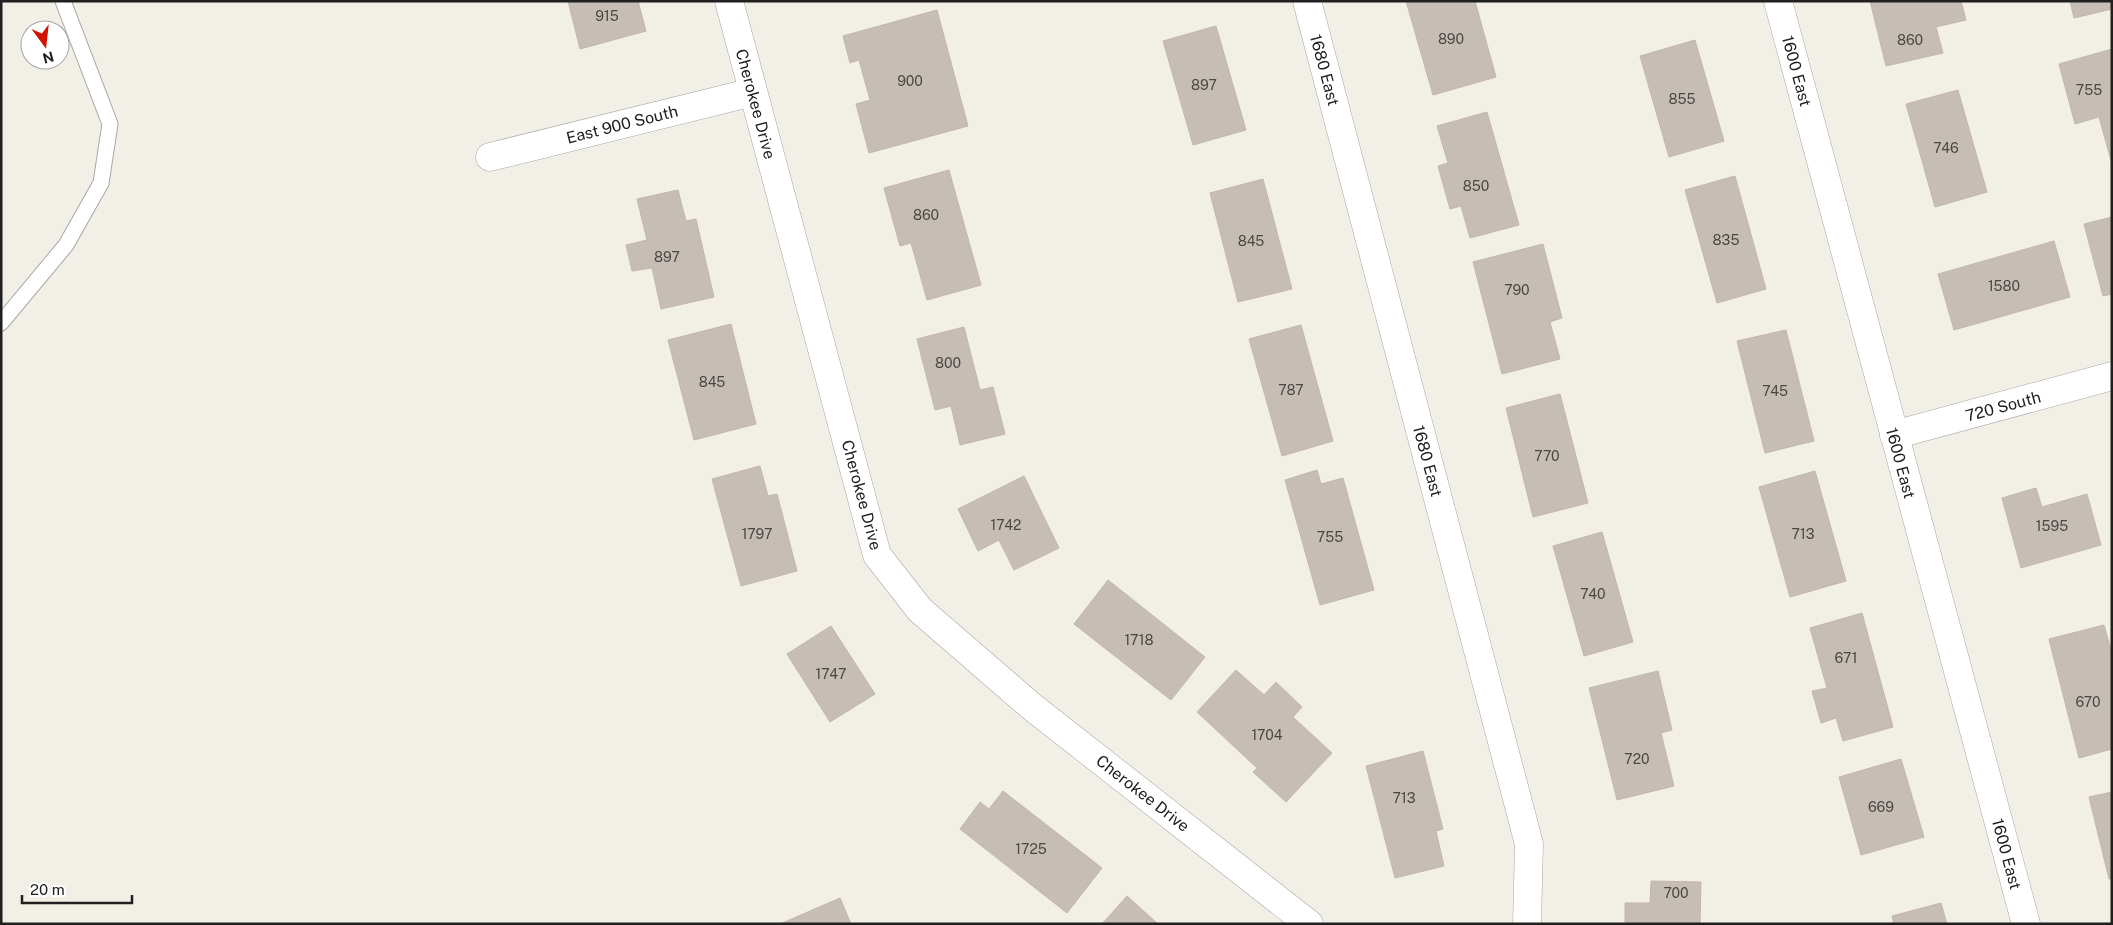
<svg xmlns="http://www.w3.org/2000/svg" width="2113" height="925" viewBox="0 0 2113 925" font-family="'Public Sans',sans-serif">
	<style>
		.building { fill: #c6beb5; stroke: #c4b6a8 }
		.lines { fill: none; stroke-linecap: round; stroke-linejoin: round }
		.service-casing { stroke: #a7a7a7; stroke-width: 17 }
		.minor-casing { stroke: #a7a7a7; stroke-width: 29 }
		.service { stroke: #fff; stroke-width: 15 }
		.minor { stroke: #fff; stroke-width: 28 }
		.labels { text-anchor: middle; stroke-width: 4; stroke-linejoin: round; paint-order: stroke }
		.number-label { font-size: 14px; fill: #4a4845 }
		.street-label { font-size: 16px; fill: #202020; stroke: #fff }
	</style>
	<rect width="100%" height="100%" fill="#f1efe6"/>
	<g class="building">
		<polygon points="568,1 638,1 646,31 580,49"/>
		<polygon points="1406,1 1475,1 1496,77 1433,95"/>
		<polygon points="1870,1 1961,1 1966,20 1936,27 1943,53 1886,66"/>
		<polygon points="2070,1 2112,1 2112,9 2074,18"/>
		<polygon points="937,10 968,126 869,153 856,104 870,100 859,60 850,63 843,36"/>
		<polygon points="1216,26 1246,130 1193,145 1163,41"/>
		<polygon points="1695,40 1724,141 1669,157 1640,56"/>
		<polygon points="2112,49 2112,164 2099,117 2075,124 2059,64"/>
		<polygon points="1958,90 1987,192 1935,207 1906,104"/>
		<polygon points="1487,112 1519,225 1470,238 1461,206 1450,209 1438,166 1448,163 1437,126"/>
		<polygon points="949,170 981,285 927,300 911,243 900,246 884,188"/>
		<polygon points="1735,176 1766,289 1717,303 1685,190"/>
		<polygon points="1263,179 1292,289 1238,302 1210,193"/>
		<polygon points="678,190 686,221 696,219 714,297 661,309 652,268 632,271 626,245 647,240 637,199"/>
		<polygon points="2112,217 2112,294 2103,296 2084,224"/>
		<polygon points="2054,241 2070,297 1954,330 1938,274"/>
		<polygon points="1543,244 1562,318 1550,322 1560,359 1502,374 1473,262"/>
		<polygon points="731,324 756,424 694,440 668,340"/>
		<polygon points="1301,325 1333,441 1282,456 1249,339"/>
		<polygon points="964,327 980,390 993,387 1005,434 960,445 951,406 935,410 917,339"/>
		<polygon points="1786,330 1814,441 1765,453 1737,341"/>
		<polygon points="1560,394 1588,503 1533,517 1506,408"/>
		<polygon points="760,466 768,496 777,494 797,571 741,586 712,479"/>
		<polygon points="1317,470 1321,484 1343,478 1374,590 1320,605 1285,480"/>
		<polygon points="1815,471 1846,581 1790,597 1759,487"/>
		<polygon points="1024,476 1059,548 1014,570 999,540 978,551 958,509"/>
		<polygon points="2036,488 2042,507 2087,494 2101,545 2021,568 2002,498"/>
		<polygon points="1602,532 1633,642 1584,656 1553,546"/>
		<polygon points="1108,580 1205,657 1171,700 1074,624"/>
		<polygon points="1862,613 1893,727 1843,741 1836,718 1821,723 1812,691 1827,688 1810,628"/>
		<polygon points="2104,625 2112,654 2112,749 2079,758 2049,639"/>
		<polygon points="831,626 875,694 830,722 787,654"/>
		<polygon points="1236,670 1264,695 1276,682 1302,707 1293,717 1332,753 1286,802 1253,772 1257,768 1197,712"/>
		<polygon points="1658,671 1672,730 1661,733 1674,786 1617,800 1589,688"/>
		<polygon points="1423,751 1443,829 1436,831 1444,866 1395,878 1366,766"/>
		<polygon points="1901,759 1924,837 1861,855 1839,777"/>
		<polygon points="1003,791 1102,868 1067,913 960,829 980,802 989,809"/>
		<polygon points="2112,792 2112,879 2109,879 2089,797"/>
		<polygon points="1651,881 1701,882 1700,924 1625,924 1625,903 1650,903"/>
		<polygon points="1127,896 1158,924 1102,924"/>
		<polygon points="840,898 851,924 780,924"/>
		<polygon points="1941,903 1947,924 1894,924 1892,916"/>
	</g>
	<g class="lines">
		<defs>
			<polyline id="service" points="1,323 66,245 101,183 110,124 63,1"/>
			<g id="minor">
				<polyline points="729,1 877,555 920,610 1031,706 1309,924"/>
				<polyline points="1307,1 1529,844 1527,924"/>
				<polyline points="1778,1 2026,924"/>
				<polyline points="490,157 753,92"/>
				<polyline points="1894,435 2112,376"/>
			</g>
		</defs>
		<use href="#service" class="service-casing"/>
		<use href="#minor" class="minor-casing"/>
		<use href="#service" class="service"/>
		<use href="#minor" class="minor"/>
	</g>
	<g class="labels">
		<g class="number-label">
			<text x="607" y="21">915</text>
			<text x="1451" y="44">890</text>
			<text x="1910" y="45">860</text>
			<text x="910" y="86">900</text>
			<text x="1204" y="90">897</text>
			<text x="2089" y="95">755</text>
			<text x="1682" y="104">855</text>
			<text x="1946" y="153">746</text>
			<text x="1476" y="191">850</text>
			<text x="926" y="220">860</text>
			<text x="1726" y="245">835</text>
			<text x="1251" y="246">845</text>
			<text x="667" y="262">897</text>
			<text x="2004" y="291">1580</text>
			<text x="1517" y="295">790</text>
			<text x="948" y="368">800</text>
			<text x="712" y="387">845</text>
			<text x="1291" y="395">787</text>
			<text x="1775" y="396">745</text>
			<text x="1547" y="461">770</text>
			<text x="1006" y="530">1742</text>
			<text x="2052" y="531">1595</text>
			<text x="757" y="539">1797</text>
			<text x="1803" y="539">713</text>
			<text x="1330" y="542">755</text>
			<text x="1593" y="599">740</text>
			<text x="1139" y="645">1718</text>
			<text x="1846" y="663">671</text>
			<text x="831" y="679">1747</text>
			<text x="2088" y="707">670</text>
			<text x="1267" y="740">1704</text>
			<text x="1637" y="764">720</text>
			<text x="1404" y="803">713</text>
			<text x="1881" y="812">669</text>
			<text x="1031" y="854">1725</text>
			<text x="1676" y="898">700</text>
		</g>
		<g class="street-label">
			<text transform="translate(1325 70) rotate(75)" y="6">1680 East</text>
			<text transform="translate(1797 71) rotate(75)" y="6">1600 East</text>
			<text transform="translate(756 104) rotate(75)" y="6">Cherokee Drive</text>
			<text transform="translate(622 124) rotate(-14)" y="6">East 900 South</text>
			<text transform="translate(2003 406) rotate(-15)" y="6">720 South</text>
			<text transform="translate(1428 461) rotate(75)" y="6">1680 East</text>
			<text transform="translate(1901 463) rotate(75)" y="6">1600 East</text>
			<text transform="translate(862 495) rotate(75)" y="6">Cherokee Drive</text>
			<text transform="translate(1143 793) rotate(38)" y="6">Cherokee Drive</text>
			<text transform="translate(2007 854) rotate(75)" y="6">1600 East</text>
		</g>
	</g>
	<rect width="2113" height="925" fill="none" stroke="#202020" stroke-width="5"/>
	<g transform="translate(45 45) rotate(165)"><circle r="24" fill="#ffffff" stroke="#a6a6a6"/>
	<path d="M0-4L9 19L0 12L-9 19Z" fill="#d11200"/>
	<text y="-8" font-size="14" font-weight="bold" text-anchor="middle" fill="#202020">N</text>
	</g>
	<path d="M22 895v8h110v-8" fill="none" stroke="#202020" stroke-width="2.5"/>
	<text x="30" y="895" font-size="15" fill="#202020" stroke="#ffffff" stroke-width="4" paint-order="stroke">20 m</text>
</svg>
